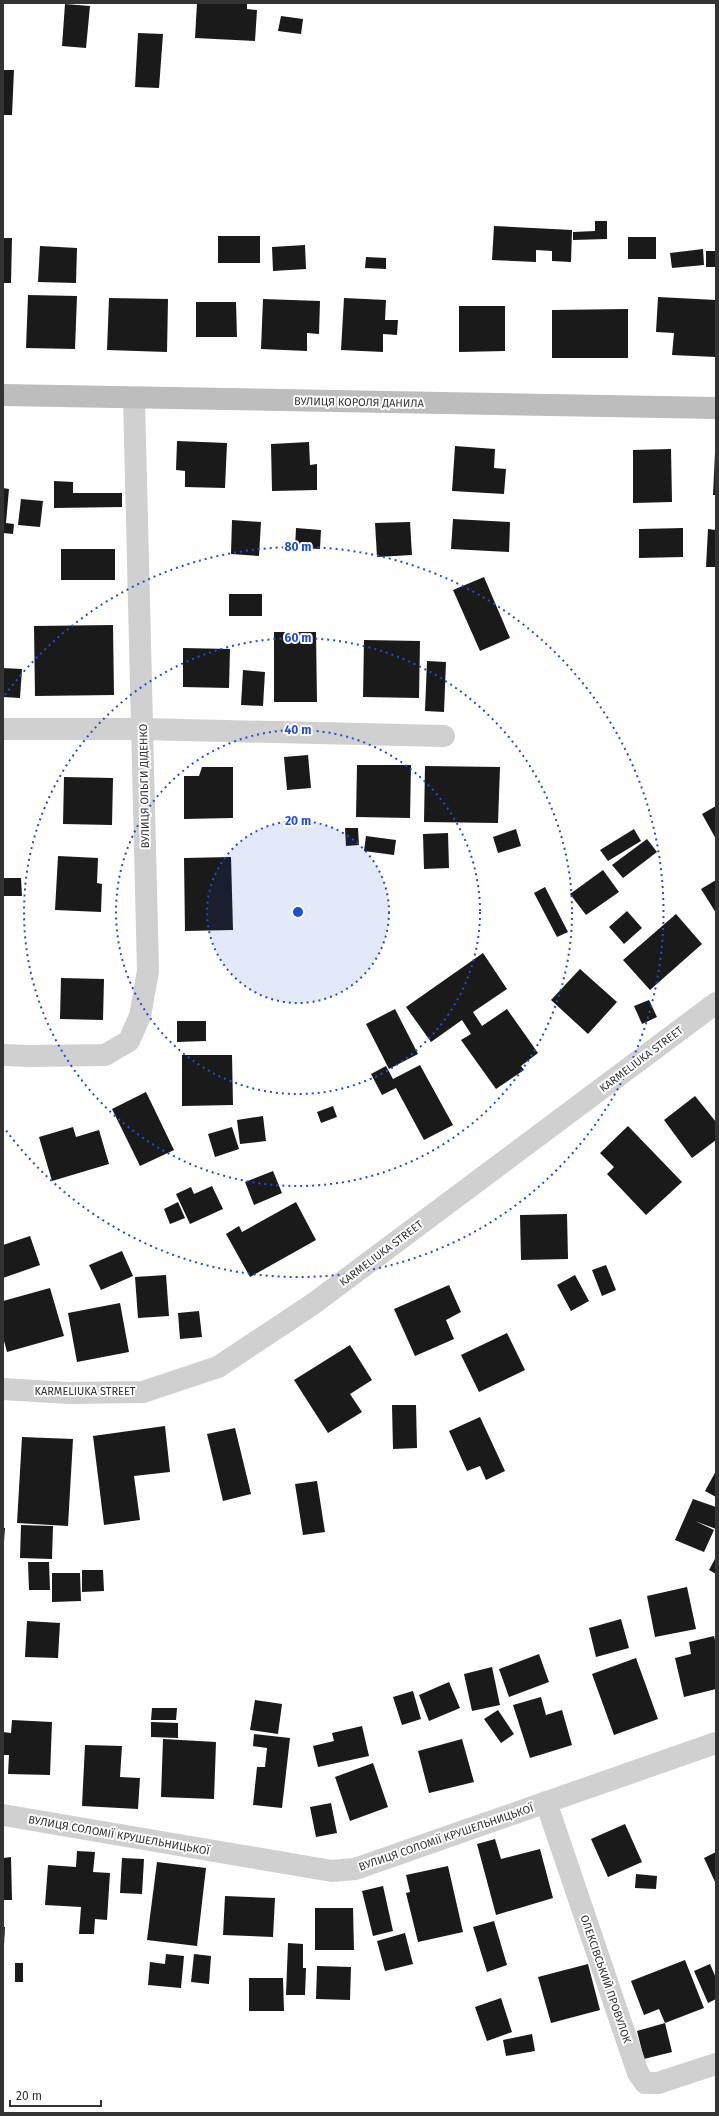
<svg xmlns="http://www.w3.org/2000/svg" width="719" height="2116" viewBox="0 0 719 2116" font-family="'Fira Sans',sans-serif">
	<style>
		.building { fill: #1a1a1a }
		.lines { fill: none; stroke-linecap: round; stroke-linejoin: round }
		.minor { stroke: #d0d0d0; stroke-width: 22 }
		.secondary { stroke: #bdbdbd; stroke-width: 22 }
		.ring { fill: none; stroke: #1d4ed8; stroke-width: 2; stroke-dasharray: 2 4 }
		.labels { text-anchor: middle; stroke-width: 4; stroke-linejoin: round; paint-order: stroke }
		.street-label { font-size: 11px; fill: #333; stroke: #fff }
		.centre { fill: #1d4ed8; stroke: #fff; stroke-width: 2 }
		.ring-label { font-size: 12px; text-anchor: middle; font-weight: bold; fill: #1d4ed8; stroke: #fff; stroke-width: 4; stroke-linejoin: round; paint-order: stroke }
	</style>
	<rect width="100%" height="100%" fill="#fff"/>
	<g class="building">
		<polygon points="197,3 247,3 247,9 257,10 255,41 195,38"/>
		<polygon points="65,4 90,6 86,48 62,46"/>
		<polygon points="281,16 303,19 301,34 278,31"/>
		<polygon points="138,33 163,34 159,88 135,87"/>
		<polygon points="3,70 14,70 12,115 3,115"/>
		<polygon points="595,221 607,221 607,239 573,240 573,232 595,231"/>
		<polygon points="494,226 572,230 571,262 552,261 552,251 536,250 536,262 492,260"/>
		<rect x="218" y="236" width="42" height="27"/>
		<rect x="628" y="237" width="28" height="22"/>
		<polygon points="3,238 12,238 11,283 3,283"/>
		<polygon points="305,245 306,269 273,271 272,247"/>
		<polygon points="40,246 77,248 76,283 38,282"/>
		<polygon points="703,249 704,265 672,268 670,253"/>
		<rect x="706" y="251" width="10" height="16"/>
		<polygon points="366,257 386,258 386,269 365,268"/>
		<polygon points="28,295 77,296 75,349 26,348"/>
		<polygon points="658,297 716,300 716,357 672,355 674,333 656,332"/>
		<polygon points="109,298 168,299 167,352 107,350"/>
		<polygon points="344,298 386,300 385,320 398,320 397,335 383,334 383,352 341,350"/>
		<polygon points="263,299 320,301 319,334 307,333 307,351 261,349"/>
		<polygon points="196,302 236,302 237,337 196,337"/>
		<polygon points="459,306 505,306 505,351 459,352"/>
		<polygon points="628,309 628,358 552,358 552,310"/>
		<polygon points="177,441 227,443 225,488 185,487 185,471 176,470"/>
		<polygon points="309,442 310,465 317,464 317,490 272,491 271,444"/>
		<polygon points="455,446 495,449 494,468 506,469 504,494 452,491"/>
		<polygon points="671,449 672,502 633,503 633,450"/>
		<polygon points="715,453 716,453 716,495 713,495"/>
		<polygon points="54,481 73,482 73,493 122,493 122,507 54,508"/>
		<polygon points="3,488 9,489 6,523 14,524 13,534 3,533"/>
		<polygon points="21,499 43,501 40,527 18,525"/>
		<polygon points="453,519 510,522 509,552 451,549"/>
		<polygon points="232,520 261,522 259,556 231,554"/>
		<polygon points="410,522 412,555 377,557 375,523"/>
		<polygon points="296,528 321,530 320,549 295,548"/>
		<polygon points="683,528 683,557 639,558 639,529"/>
		<polygon points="708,529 716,530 716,567 706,567"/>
		<rect x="61" y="549" width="54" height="31"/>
		<polygon points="484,577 510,638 480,651 453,590"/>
		<rect x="229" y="594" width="33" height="22"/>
		<polygon points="113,625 114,695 35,696 34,626"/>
		<polygon points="274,632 316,632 317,702 274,702"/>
		<polygon points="364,640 420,641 419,698 363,697"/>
		<polygon points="183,648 230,649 229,688 183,687"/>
		<polygon points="427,661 446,662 444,712 425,711"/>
		<polygon points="3,668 22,669 20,698 3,697"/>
		<polygon points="243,670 265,672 263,706 241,705"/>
		<polygon points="308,755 311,788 287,790 284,757"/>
		<polygon points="357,765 411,765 410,818 356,817"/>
		<polygon points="425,766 500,767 498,823 424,822"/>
		<polygon points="202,767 233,767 233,818 184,819 184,776 199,776"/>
		<polygon points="64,777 113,778 112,825 63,824"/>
		<polygon points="716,806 716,839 702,814"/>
		<polygon points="345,828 358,828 359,845 346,846"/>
		<polygon points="516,829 521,846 498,853 493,837"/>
		<polygon points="634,829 641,841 608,861 600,850"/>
		<polygon points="448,833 449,868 424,869 423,834"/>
		<polygon points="366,836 396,840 394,855 364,851"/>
		<polygon points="647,839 657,852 623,878 612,865"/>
		<polygon points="58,856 98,858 97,883 102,884 101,912 55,910"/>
		<polygon points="231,857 233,930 185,931 184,858"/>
		<polygon points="603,870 619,892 586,915 570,894"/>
		<polygon points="3,878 21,878 22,896 3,896"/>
		<polygon points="716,880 716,913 701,889"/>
		<polygon points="545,887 568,932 557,937 534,893"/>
		<polygon points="627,911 642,928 624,944 609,927"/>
		<polygon points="676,914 702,944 650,990 623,960"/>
		<polygon points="483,953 507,989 473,1012 482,1026 507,1009 538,1053 521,1066 524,1070 496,1089 461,1040 471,1034 462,1020 431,1042 406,1007"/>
		<polygon points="580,969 617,1002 588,1034 551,1000"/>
		<polygon points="61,978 104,979 103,1020 60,1019"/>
		<polygon points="649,1000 657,1017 642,1024 634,1006"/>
		<polygon points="395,1009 418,1054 389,1069 366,1024"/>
		<polygon points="177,1021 206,1021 206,1041 177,1042"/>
		<polygon points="182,1055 232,1055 233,1105 182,1106"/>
		<polygon points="420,1065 453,1125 424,1140 396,1088 382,1095 371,1074 386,1066 393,1079"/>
		<polygon points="146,1092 174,1150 140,1166 112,1109"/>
		<polygon points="695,1096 716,1122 716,1140 692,1158 664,1120"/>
		<polygon points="333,1106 337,1117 321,1123 317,1112"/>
		<polygon points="263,1116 266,1141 240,1144 237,1120"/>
		<polygon points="628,1126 682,1182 646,1215 607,1174 614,1167 600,1153"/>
		<polygon points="73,1127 76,1137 99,1130 109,1164 52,1181 39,1137"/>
		<polygon points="232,1127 239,1149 215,1157 208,1134"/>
		<polygon points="273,1171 282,1193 254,1205 245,1182"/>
		<polygon points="212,1186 223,1209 190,1224 176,1194 191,1187 194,1194"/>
		<polygon points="178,1202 185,1218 170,1224 164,1209"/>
		<polygon points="296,1202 316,1240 250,1277 226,1234 239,1226 242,1232"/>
		<polygon points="567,1214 568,1259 521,1260 520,1215"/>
		<polygon points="30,1236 40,1265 3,1278 3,1245"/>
		<polygon points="122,1251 133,1276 101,1290 89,1265"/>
		<polygon points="606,1265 616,1290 602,1296 592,1270"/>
		<polygon points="166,1275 169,1316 138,1318 135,1277"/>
		<polygon points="575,1275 589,1301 571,1311 557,1285"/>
		<polygon points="449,1285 461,1312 446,1320 454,1339 415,1356 394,1309"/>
		<polygon points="50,1288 64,1336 7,1352 3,1337 3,1301"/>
		<polygon points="120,1303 129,1352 77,1362 68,1313"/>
		<polygon points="199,1311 202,1337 180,1339 178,1313"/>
		<polygon points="507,1333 525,1370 479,1392 461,1355"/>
		<polygon points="350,1345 372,1380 350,1394 362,1412 328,1433 294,1380"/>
		<polygon points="392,1405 416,1405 417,1448 393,1449"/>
		<polygon points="480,1417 505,1471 486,1480 480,1466 467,1471 449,1431"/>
		<polygon points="165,1426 170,1472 134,1476 140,1520 104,1525 93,1436"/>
		<polygon points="235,1428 251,1494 223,1501 207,1434"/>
		<polygon points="22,1437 73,1439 68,1526 17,1523"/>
		<polygon points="716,1471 716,1497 705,1491"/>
		<polygon points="317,1481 325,1532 303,1535 295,1484"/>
		<polygon points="693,1499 716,1507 716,1529 695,1521 714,1530 704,1552 675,1540"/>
		<polygon points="21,1525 53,1526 52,1559 20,1558"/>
		<polygon points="3,1528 5,1528 4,1541 3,1541"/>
		<polygon points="716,1557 716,1574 709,1570"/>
		<polygon points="28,1562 49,1562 50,1590 29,1590"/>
		<polygon points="82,1570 103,1570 104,1591 82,1592"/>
		<polygon points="52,1573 80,1573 81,1601 52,1602"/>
		<polygon points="687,1587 696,1629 655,1637 647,1596"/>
		<polygon points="621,1619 629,1648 596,1657 589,1628"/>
		<polygon points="27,1621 60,1623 58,1658 25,1657"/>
		<polygon points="714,1636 716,1644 716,1689 684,1697 675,1658 691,1654 689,1642"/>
		<polygon points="539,1654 549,1682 509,1697 499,1669"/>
		<polygon points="636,1658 658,1719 614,1735 592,1674"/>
		<polygon points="492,1667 500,1705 472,1711 464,1674"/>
		<polygon points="449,1682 460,1708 429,1721 419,1695"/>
		<polygon points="413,1691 421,1719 402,1725 393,1697"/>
		<polygon points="541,1697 546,1715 562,1710 572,1745 530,1758 513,1705"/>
		<polygon points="255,1700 282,1704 278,1734 250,1730"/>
		<polygon points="152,1708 177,1708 176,1720 151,1720"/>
		<polygon points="498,1710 514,1734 501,1743 484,1719"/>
		<polygon points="12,1720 52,1722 50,1775 8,1774 9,1755 3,1755 3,1732 11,1733"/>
		<polygon points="151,1722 178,1723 178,1738 151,1737"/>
		<polygon points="362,1726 369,1756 318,1767 313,1746 334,1741 332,1733"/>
		<polygon points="254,1734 290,1738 282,1808 253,1805 257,1767 265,1767 267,1748 253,1746"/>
		<polygon points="163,1739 216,1742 214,1799 161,1797"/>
		<polygon points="462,1739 474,1782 429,1793 418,1751"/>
		<polygon points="85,1745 122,1746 120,1777 140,1778 138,1809 82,1806"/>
		<polygon points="373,1763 388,1807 350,1821 335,1777"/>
		<polygon points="331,1803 337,1833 316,1837 310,1807"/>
		<polygon points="625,1824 642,1862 608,1877 591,1839"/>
		<polygon points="495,1839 501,1859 540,1849 553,1898 496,1915 477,1844"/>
		<polygon points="77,1851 95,1852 93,1872 110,1873 107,1920 95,1919 94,1934 79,1934 81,1907 45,1905 48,1865 76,1867"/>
		<polygon points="716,1852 716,1884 704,1858"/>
		<polygon points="11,1857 12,1900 3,1900 3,1858"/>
		<polygon points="122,1858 144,1859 142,1894 120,1893"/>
		<polygon points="157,1862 206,1868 197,1946 147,1940"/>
		<polygon points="448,1866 463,1932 418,1942 406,1893 410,1892 406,1875"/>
		<polygon points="636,1874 657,1876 656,1889 635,1888"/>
		<polygon points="383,1886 393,1931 373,1936 362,1891"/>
		<polygon points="225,1896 275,1898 273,1937 223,1935"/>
		<polygon points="315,1908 353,1908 354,1950 315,1950"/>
		<polygon points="494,1921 507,1965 487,1972 473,1927"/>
		<polygon points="3,1927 5,1927 4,1945 3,1945"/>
		<polygon points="405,1933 413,1964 385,1971 377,1941"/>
		<polygon points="288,1943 303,1944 303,1968 306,1968 305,1995 286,1995"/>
		<polygon points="166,1954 184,1956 181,1988 148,1985 150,1962 165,1964"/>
		<polygon points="194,1954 211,1956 209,1984 191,1982"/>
		<polygon points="685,1960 704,2008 665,2023 659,2009 644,2015 631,1981"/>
		<rect x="15" y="1963" width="8" height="19"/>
		<polygon points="588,1964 600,2010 551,2023 538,1977"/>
		<polygon points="710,1964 716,1978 716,1999 708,2003 694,1971"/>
		<polygon points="317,1966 351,1967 350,2000 316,1999"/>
		<polygon points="249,1978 283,1978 284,2011 249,2011"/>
		<polygon points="501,1998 512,2032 487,2041 475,2007"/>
		<polygon points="665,2023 672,2052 644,2059 637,2031"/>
		<polygon points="532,2034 535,2051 506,2056 503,2040"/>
	</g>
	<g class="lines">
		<g class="minor">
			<polyline points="3,729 142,729 444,736"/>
			<polyline points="3,1055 29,1056 105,1055 129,1041 140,1016 148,971 134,398"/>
			<polyline points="3,1389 68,1393 143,1392 218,1367 313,1304 716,1003"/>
			<polyline points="546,1802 638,2073 645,2083 658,2083 716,2064"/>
			<polyline points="3,1815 332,1871 355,1869 716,1743"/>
		</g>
		<polyline class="secondary" points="3,395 716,408"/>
	</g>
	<circle cx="298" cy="912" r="91" fill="#1d4ed8" fill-opacity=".12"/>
	<g class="ring">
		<circle cx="298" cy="912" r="91"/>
		<circle cx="298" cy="912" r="182"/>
		<circle cx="298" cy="912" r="274"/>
		<path d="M5 695A365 365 0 1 1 5 1129"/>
	</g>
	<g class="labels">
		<g class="street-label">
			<text transform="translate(359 402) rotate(1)" y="4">ВУЛИЦЯ КОРОЛЯ ДАНИЛА</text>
			<text transform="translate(144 786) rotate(-91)" y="4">ВУЛИЦЯ ОЛЬГИ ДІДЕНКО</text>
			<text transform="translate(641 1059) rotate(-37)" y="4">KARMELIUKA STREET</text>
			<text transform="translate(381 1253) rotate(-37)" y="4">KARMELIUKA STREET</text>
			<text x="85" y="1395">KARMELIUKA STREET</text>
			<text transform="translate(119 1835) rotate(10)" y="4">ВУЛИЦЯ СОЛОМІЇ КРУШЕЛЬНИЦЬКОЇ</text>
			<text transform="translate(446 1837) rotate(-19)" y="4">ВУЛИЦЯ СОЛОМІЇ КРУШЕЛЬНИЦЬКОЇ</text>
			<text transform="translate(606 1979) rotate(71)" y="4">ОЛЕКСІВСЬКИЙ ПРОВУЛОК</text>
		</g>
	</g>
	<circle cx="298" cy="912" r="6" class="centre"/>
	<g class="ring-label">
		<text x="298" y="551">80 m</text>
		<text x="298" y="642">60 m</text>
		<text x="298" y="734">40 m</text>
		<text x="298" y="825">20 m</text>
	</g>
	<rect width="719" height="2116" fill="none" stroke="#333333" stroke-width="8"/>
	<path d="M10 2100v6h91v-6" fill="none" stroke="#333333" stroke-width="2"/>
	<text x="16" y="2100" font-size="12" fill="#333333" stroke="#ffffff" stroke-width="3" paint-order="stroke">20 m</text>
</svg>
